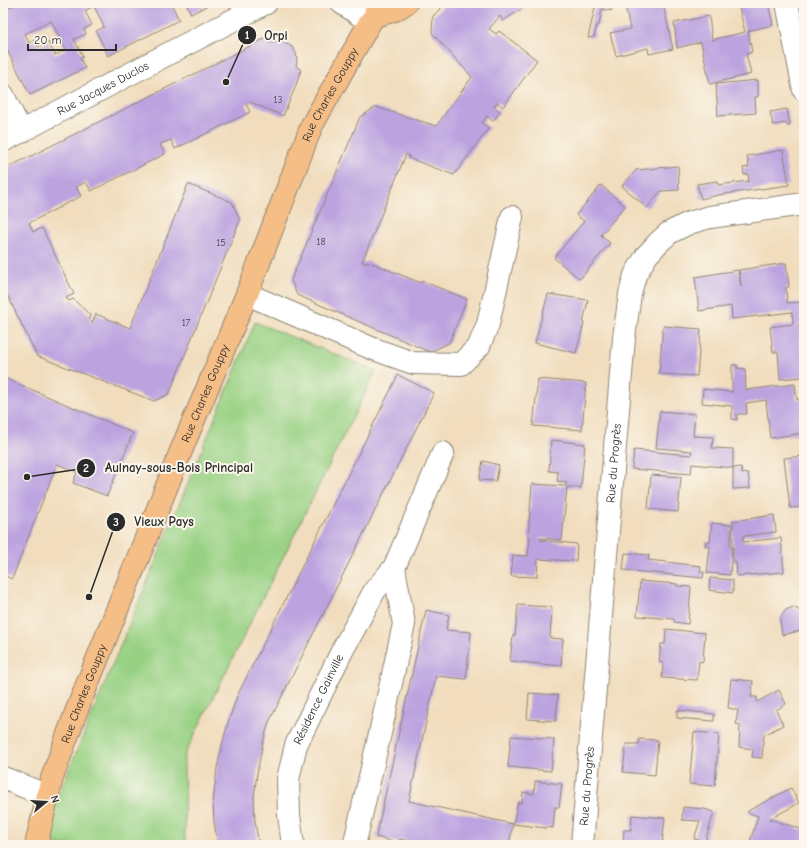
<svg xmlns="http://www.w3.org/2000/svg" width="807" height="848" viewBox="0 0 807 848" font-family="'Comic Neue',sans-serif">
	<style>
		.green { fill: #98d183; stroke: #627e57 }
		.building { fill: #bca3e0; fill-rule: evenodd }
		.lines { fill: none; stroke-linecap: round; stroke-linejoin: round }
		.minor-casing { stroke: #8e8474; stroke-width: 24 }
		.major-casing { stroke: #8e8474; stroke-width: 24 }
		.minor { stroke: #fff; stroke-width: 22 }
		.major { stroke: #f6be87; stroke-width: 22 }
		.labels { text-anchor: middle; stroke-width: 4; stroke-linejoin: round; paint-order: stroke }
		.number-label { font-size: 10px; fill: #4f4958 }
		.street-label { font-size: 12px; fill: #2b2b2b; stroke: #fbf7ec }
		.leader { fill: none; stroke: #2b2b2b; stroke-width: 1.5 }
		.callout-dot { fill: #2b2b2b; stroke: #fbf7ec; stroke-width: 1.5 }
		.mark-label { font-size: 12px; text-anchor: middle; font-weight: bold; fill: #fff }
		.callout-label { font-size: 13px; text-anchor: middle; font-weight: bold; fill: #2b2b2b; stroke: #fbf7ec; stroke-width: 4; stroke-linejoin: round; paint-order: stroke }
	</style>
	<rect width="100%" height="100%" fill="#fbf7ec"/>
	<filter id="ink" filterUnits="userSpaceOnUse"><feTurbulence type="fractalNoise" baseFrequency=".025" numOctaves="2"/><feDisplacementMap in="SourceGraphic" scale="8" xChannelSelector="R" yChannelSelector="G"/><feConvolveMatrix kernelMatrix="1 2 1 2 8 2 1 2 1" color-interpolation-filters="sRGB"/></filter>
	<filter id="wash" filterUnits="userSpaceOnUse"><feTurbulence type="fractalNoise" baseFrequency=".012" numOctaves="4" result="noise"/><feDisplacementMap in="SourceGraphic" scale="16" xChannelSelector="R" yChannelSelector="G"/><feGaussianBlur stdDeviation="0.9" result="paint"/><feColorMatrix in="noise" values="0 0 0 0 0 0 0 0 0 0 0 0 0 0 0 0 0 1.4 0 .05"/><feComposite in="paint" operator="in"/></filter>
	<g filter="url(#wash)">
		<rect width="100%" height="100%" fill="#f1ddbd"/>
		<polygon class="green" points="255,322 376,371 184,756 185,845 44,845 46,825"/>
		<g id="blocks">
			<g class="building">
				<path d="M18,3H171L179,20L108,56L96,31L104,27L94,6L85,11L92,25L84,29L86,34L74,39L83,57L80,58L85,68L30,95L3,42V11ZM51,21L66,50L55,55L48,42L38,47L35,40L29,43L25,34Z"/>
				<polygon points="186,3 212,3 191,14"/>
				<polygon points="446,3 531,3 503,21 500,16 489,29 496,34 499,31 537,60 503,107 497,102 494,107 500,112 493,121 487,116 482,123 489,128 454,175 408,158 409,156 406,154 362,262 366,263 367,261 421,283 422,281 467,299 449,343 430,352 297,295 291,280 360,117 376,107 436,126 472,77 432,33 433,16"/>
				<polygon points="596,3 612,3 611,11 602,9 599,25 597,25 594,37 588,38"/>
				<polygon points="627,3 663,3 673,49 649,54 648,48 616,56 610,33 630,29 625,5"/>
				<polygon points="738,3 768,3 773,25 748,31 752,52 746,54 751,74 710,84 701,42 677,48 674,23 709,16 712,40 745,32"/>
				<polygon points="266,38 269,43 278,41 282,41 292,47 296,53 297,62 296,66 301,70 295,88 283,116 250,102 246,104 250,112 175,149 171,140 160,144 165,154 91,191 86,182 76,187 81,196 29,223 33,232 42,228 74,294 66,298 69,301 73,299 90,315 89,319 92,323 96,314 130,328 188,184 232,202 240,220 169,394 154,401 37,356 3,286 3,170"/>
				<polygon points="758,80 758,97 755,97 756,113 718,116 716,84"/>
				<polygon points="787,109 790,126 787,126 786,123 773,125 770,112"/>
				<polygon points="783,150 789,185 718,195 701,199 697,184 717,181 718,185 749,181 748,174 744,175 743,168 749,167 747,156"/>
				<polygon points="678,166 679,190 661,191 647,208 622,186 636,170"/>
				<polygon points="601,185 625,206 601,235 610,243 580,279 554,258 584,221 576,215"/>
				<polygon points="786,263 789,287 786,287 787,303 804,302 804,324 799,324 801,349 804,349 804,377 780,379 778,352 773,352 770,327 793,324 792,312 732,319 731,306 699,311 695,277 738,270 741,287 739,270"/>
				<polygon points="548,294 588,300 583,323 584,323 576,353 535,343"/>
				<polygon points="663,326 701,329 697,376 659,374"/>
				<polygon points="732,365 737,365 737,368 745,369 746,390 795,384 797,400 804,399 804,433 770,438 766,400 746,403 747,414 737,414 737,420 732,419 732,406 702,403 703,389 732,392"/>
				<polygon points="398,375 434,393 269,722 263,742 257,773 254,798 255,821 259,845 218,845 214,822 213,803 217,768 222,745 228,723 237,696"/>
				<polygon points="7,379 133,433 107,496 73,483 77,472 57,464 12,579 3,575 3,380"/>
				<polygon points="538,379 586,383 582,430 533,426"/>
				<polygon points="660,411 695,414 693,436 713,437 712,448 733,449 733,468 692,464 691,474 632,469 634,450 691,455 692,451 656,448"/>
				<polygon points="551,440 585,444 581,488 567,487 562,540 540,538 540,540 577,544 576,561 538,559 537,577 511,576 513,555 528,556 530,537 528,537 532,484 566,486 566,482 557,481 558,472 549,471"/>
				<polygon points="803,456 804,463 804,507 790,508 784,458"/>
				<polygon points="483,461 499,465 496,481 479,480"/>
				<polygon points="741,467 742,474 748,473 750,488 733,489 733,468"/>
				<polygon points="651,475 681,477 678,512 648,509"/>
				<polygon points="774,515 776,532 743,536 743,542 781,538 784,572 737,576 736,562 733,562 733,521"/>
				<polygon points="712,523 732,525 730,546 732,547 730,575 707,573 710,546 705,546 706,541 710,542"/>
				<polygon points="625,553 649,555 648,560 701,566 700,572 704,572 703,578 623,570"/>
				<polygon points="710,578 733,580 733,593 709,590"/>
				<polygon points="640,581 677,584 677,586 691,587 688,624 674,622 674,619 637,616"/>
				<polygon points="518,605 552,607 550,638 563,639 561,666 510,661 513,635 515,635"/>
				<polygon points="793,607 801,611 804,611 804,630 782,635 780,620 782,615 786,610"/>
				<polygon points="426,610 449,615 446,630 471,632 466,679 436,676 409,801 513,824 509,845 428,845 400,839 399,843 376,837"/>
				<polygon points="666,629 705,633 703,662 699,661 697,680 662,678 663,663 659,662 661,644 665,644"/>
				<polygon points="731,679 753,681 751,697 757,697 757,702 779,690 786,704 776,710 783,725 764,735 762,758 752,757 753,749 739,747 740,725 736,724 738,710 728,708"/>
				<polygon points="529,693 558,695 556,721 527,719"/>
				<polygon points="677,710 714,714 714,721 677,718"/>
				<polygon points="694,732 719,734 715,786 689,784"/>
				<polygon points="511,736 554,739 551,771 508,767"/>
				<polygon points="639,739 658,740 655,775 623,772 626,744 639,744"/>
				<polygon points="535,781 562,784 559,807 555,807 553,828 546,827 546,828 513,824 518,802 522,803 523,792 534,794"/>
				<polygon points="791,788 799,803 770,819 804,830 804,845 749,845 758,816 748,813 748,811"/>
				<polygon points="683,807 704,809 714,812 705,842 694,839 700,821 682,820"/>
				<polygon points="632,815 665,818 662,845 623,845 624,830 631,830"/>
			</g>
		</g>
	</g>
	<g filter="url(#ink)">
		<use href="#blocks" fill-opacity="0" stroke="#8e8474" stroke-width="1"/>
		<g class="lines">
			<defs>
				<g id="minor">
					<polyline points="342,3 370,22"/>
					<polyline points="787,3 804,90"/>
					<polyline points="3,95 21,132"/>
					<path id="s1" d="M3,141L181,47L266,3"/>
					<polyline points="247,294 371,348 413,363 461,364 479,346 488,324 512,217"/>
					<polyline points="3,778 48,796"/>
					<path id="s2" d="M293,845L289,815L288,779L296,745L342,651L375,590L394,568L443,453"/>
					<polyline points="355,845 355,842 381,729 404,624 394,568"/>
					<path id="s3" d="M582,845L624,338L630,294L635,275L647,255L659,242L669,233L689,223L710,217L804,204"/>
				</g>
				<g id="major">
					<polyline points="375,16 395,10 406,3"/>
					<path id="s4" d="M36,845L52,778L76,712L185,441L247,294L312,125L370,22L375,16L377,3"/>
				</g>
			</defs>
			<use href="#minor" class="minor-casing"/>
			<use href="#major" class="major-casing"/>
			<use href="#minor" class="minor"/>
			<use href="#major" class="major"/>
		</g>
	</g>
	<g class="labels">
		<g class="number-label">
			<text x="278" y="103">13</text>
			<text x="321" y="245">18</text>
			<text x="221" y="246">15</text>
			<text x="186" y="326">17</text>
		</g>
		<g class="street-label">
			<text dy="4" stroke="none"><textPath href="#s1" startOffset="113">Rue Jacques Duclos</textPath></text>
			<text dy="4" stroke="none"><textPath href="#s4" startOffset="807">Rue Charles Gouppy</textPath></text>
			<text dy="4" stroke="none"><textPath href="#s4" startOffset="483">Rue Charles Gouppy</textPath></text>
			<text dy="4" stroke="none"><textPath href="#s3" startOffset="383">Rue du Progrès</textPath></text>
			<text dy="4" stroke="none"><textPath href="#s4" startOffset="159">Rue Charles Gouppy</textPath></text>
			<text dy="4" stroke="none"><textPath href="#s2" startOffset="152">Résidence Gainville</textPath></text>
			<text dy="4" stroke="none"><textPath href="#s3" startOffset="59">Rue du Progrès</textPath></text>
		</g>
	</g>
	<path class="leader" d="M226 82L247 35M27 477L86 468M89 597L116 522"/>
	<g class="callout-dot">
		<circle cx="226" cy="82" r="4"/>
		<circle cx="27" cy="477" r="4"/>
		<circle cx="89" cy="597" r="4"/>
		<circle cx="247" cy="35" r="10"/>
		<circle cx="86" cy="468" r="10"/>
		<circle cx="116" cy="522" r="10"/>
	</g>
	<g class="mark-label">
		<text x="247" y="39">1</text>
		<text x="86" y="472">2</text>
		<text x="116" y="526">3</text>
	</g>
	<g class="callout-label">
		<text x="276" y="40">Orpi</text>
		<text x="179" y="472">Aulnay-sous-Bois Principal</text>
		<text x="164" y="526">Vieux Pays</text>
	</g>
	<rect width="807" height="848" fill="none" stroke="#fbf7ec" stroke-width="16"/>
	<g transform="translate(46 802) rotate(72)" stroke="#fbf7ec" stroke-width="3" paint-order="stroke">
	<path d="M0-3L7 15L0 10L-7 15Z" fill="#2b2b2b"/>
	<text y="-6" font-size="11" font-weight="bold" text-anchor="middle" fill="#2b2b2b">N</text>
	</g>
	<path d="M28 44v6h88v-6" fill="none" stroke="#2b2b2b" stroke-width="2"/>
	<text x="34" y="44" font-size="12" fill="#2b2b2b" stroke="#fbf7ec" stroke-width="3" paint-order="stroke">20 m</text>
</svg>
